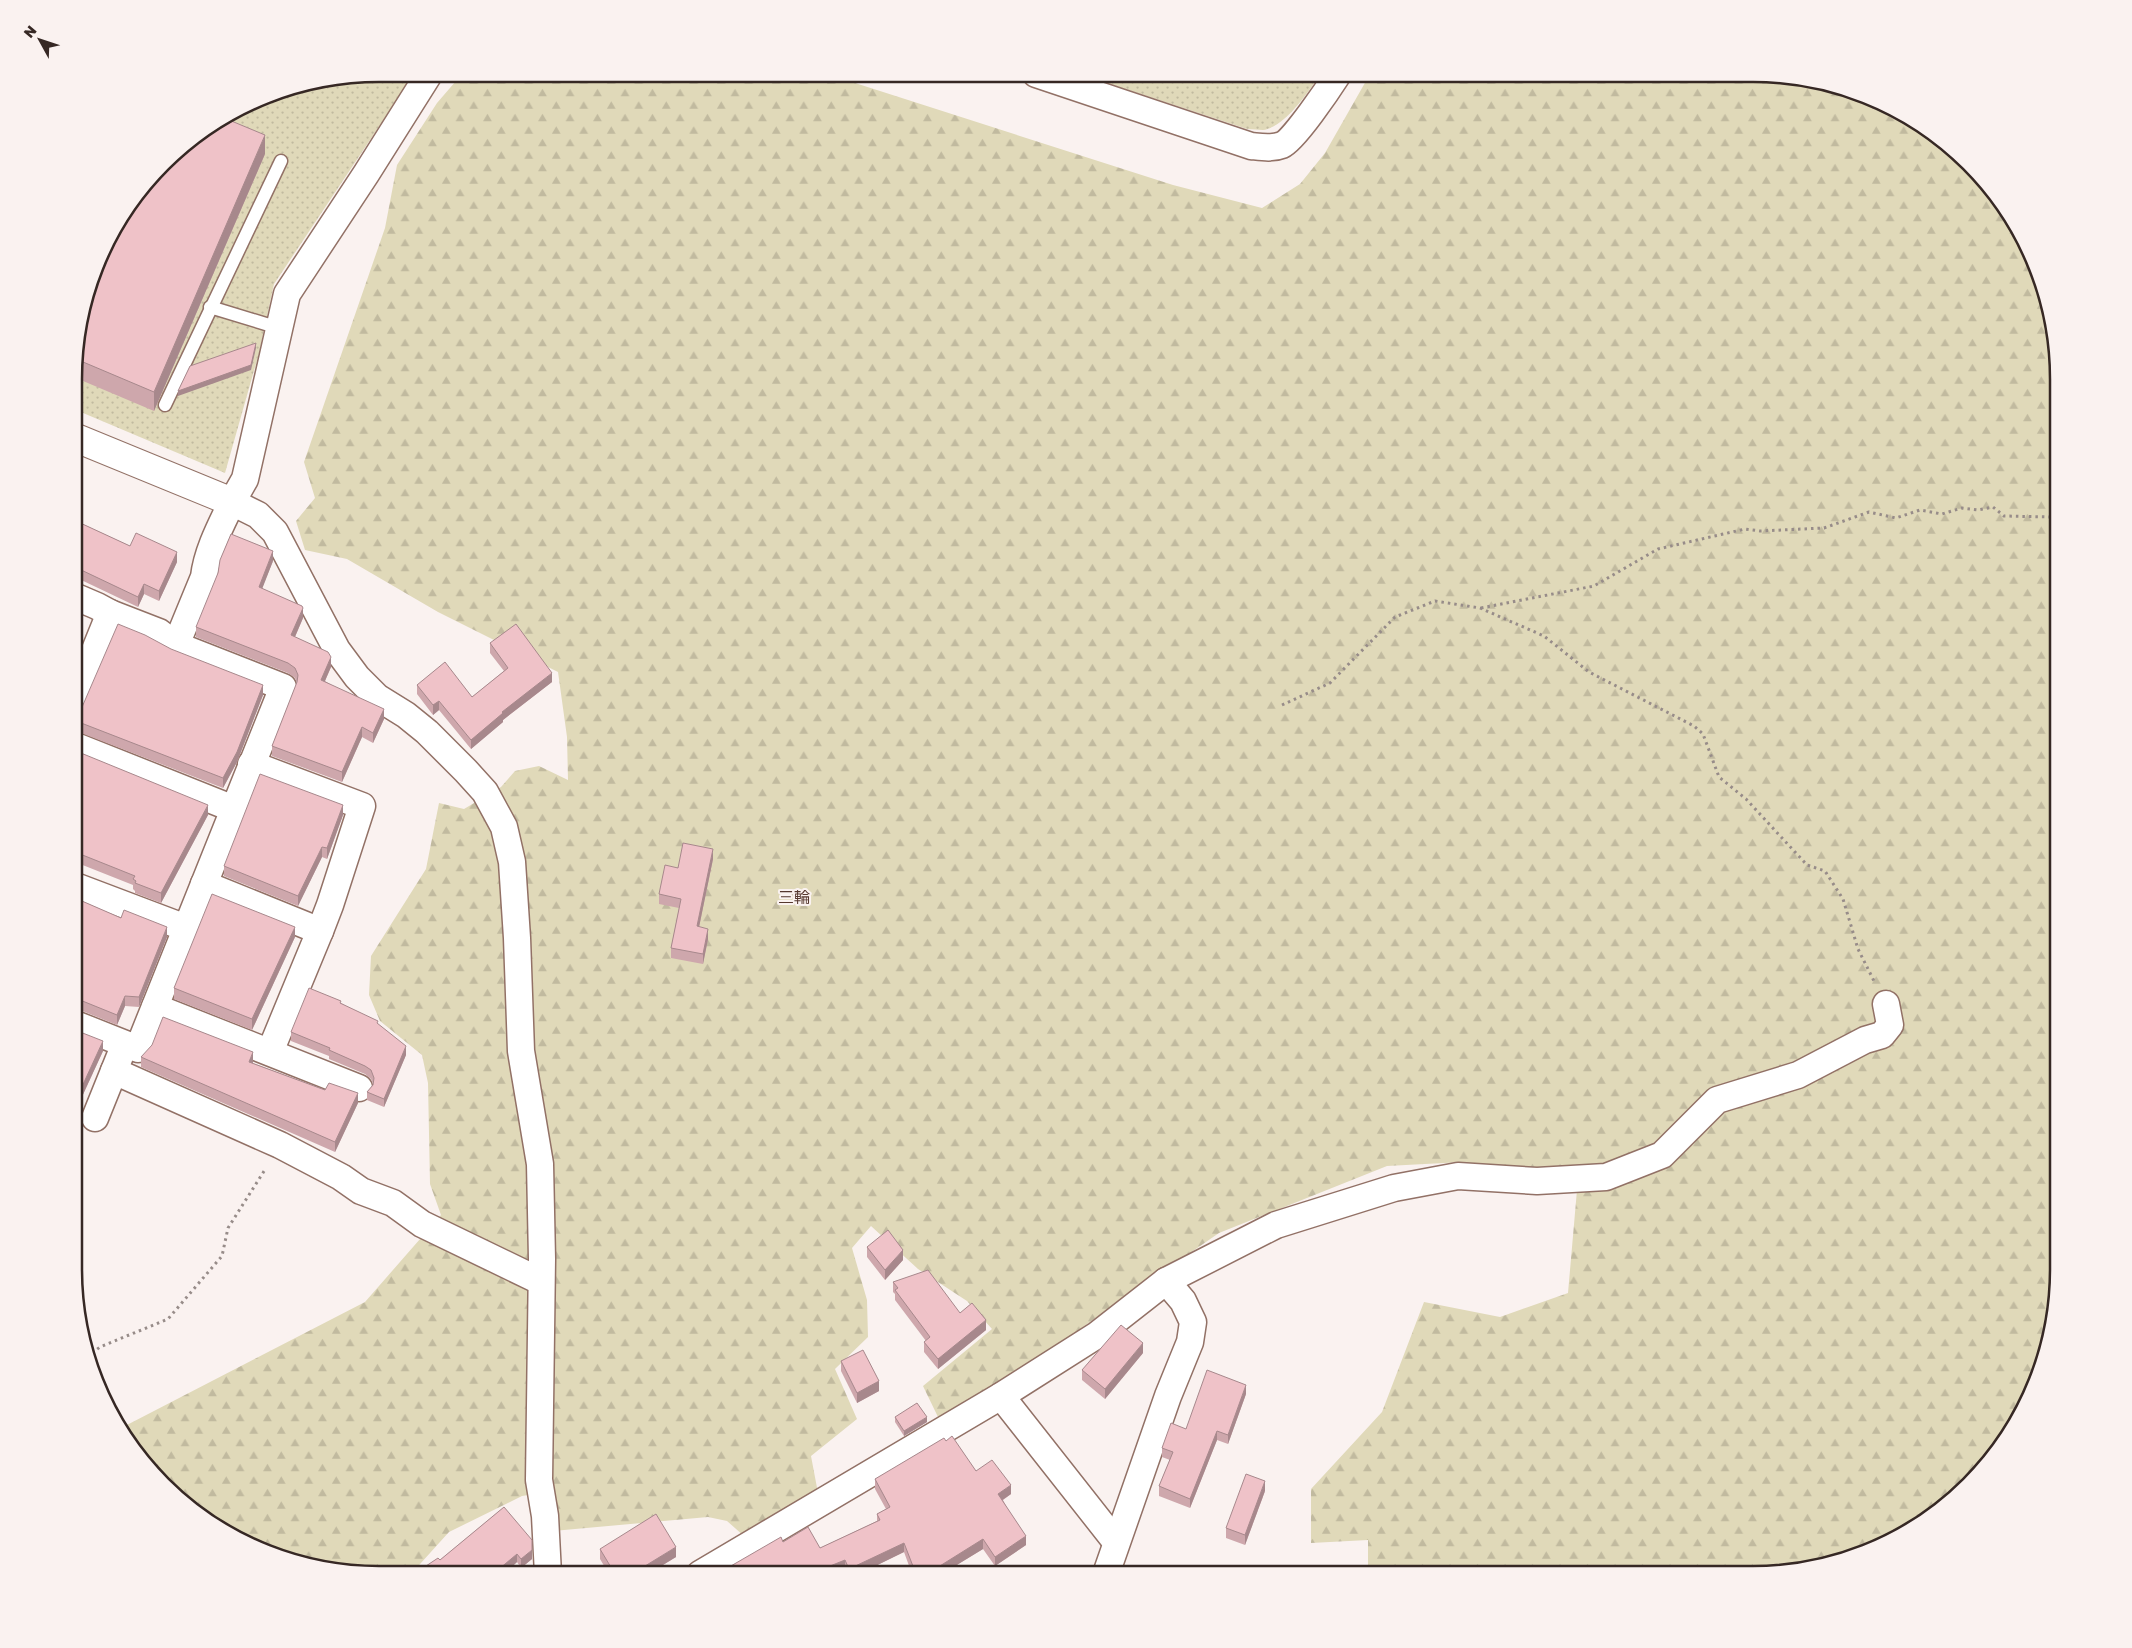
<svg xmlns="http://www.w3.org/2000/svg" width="2132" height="1648" viewBox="0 0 2132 1648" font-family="'Golos Text','Noto Sans JP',sans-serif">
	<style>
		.forest { fill: url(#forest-firs) }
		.park { fill: url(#park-dots) }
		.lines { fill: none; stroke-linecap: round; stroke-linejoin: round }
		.lane-casing { stroke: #927166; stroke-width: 15 }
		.street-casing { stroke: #927166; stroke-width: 29 }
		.secondary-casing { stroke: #927166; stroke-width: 30 }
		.path { stroke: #978c89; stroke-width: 3; stroke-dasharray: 2.5 4; stroke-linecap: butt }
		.lane { stroke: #fff; stroke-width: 12 }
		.street { stroke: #fff; stroke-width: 26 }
		.secondary { stroke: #fff; stroke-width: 28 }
		.wall { fill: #cea7ac }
		.shaded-wall { fill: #a7888c }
		.building { fill: #efc2c8; stroke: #a7888c }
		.labels { text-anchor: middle; stroke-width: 4; stroke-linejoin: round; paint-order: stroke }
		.quarter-label { font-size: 16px; fill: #55372e; stroke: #faf2f0 }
		.rim { fill: none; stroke: #362824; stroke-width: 2.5 }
	</style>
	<defs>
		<pattern id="forest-firs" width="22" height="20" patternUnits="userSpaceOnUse" patternTransform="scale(1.25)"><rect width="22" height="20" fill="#e0d9b9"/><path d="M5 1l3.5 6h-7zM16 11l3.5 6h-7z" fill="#c1ba9f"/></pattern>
		<pattern id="park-dots" width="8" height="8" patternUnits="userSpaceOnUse" patternTransform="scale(1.25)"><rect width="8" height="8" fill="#e0d9b9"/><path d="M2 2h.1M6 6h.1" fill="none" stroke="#c1ba9f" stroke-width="1.8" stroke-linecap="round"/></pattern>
	</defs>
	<rect width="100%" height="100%" fill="#faf2f0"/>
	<polygon class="forest" points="462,74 827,74 1173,185 1262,208 1300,184 1325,153 1370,74 1773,74 1869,97 1954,149 2027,244 2048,300 2058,379 2058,1289 2035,1386 1983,1470 1888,1543 1813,1568 1753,1574 1368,1574 1368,1540 1311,1543 1311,1489 1382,1412 1424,1302 1500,1317 1568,1293 1577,1190 1495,1189 1463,1162 1387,1166 1219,1233 1094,1319 1003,1385 973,1402 938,1417 923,1386 992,1329 967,1301 918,1269 871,1226 852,1248 867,1300 868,1337 835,1369 857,1419 811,1456 818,1493 744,1536 727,1521 708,1517 553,1531 548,1492 522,1496 449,1532 411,1574 359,1574 263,1551 178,1499 123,1427 365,1302 441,1215 430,1184 428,1083 422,1055 380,1021 369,995 371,956 426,869 439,803 464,809 501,787 515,771 539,766 568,780 567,737 558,672 438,612 347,559 305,550 296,521 315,498 304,462 385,228 397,165 437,103"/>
	<g class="park">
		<polygon points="379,74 414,74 274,284 259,353 225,473 76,410 76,339 178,149 281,90"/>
		<path d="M1080,74H1321C1308,91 1286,127 1263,130C1258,130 1252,129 1247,129Z"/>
	</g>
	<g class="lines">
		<defs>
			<g id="lane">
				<polyline points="210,307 279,328"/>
				<polyline points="165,405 281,161"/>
			</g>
			<g id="street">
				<polyline points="429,74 366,174 287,294 245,479 232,502 258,515 275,532 337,650 357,677 377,697 406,715 427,732 466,771 485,792 504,827 512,862 517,938 521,1051 540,1164 542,1259 539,1480 545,1516 548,1574"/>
				<path d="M1036,74L1251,146C1261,147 1272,149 1282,145C1294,140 1329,88 1338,74"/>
				<polyline points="76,597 97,606 110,613"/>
				<path d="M176,645L204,577C207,551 221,525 232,502"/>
				<polyline points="76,746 234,809"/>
				<polyline points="251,764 362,806 330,905 320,931"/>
				<polyline points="204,884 320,931 270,1052"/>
				<polyline points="75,886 186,928"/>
				<polyline points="155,1007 359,1088"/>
				<polyline points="75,1024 138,1049 283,687 176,645 159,632 110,613 76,697"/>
				<polyline points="114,1071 280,1145 341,1177 361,1191 393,1203 422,1224 540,1281"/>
				<polyline points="95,1118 120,1056"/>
				<polyline points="1001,1396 1116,1542"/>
				<polyline points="700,1574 1001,1396 1097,1335 1166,1281 1276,1225 1394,1188 1458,1176 1537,1181 1606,1177 1662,1155 1717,1100 1798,1075 1865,1040 1882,1035 1890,1025 1886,1004"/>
				<polyline points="1106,1574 1168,1396 1190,1342 1193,1322 1183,1301 1166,1281"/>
			</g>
			<polyline id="secondary" points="76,438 232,502"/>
		</defs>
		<use href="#lane" class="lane-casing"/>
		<use href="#street" class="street-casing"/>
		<use href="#secondary" class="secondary-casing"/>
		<g class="path">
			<polyline points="1481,608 1594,586 1658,549 1745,529 1760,531 1824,528 1869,512 1896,518 1920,510 1942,514 1962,508 1978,510 1993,507 2004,516 2051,517 2058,515"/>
			<polyline points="1282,705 1330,683 1395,617 1435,601 1480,608 1544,636 1589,672 1694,726 1703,734 1719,777 1746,799 1807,865 1825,871 1843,899 1858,949 1874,981"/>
			<polyline points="92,1353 100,1347 168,1319 222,1256 228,1228 266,1168"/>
		</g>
		<use href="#lane" class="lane"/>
		<use href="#street" class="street"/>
		<use href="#secondary" class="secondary"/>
	</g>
	<g class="wall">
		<polygon points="265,154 154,411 76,378 76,339"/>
		<polygon points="76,521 130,546 177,562 159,601 144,594 138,607 77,578"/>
		<polygon points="273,561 262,588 303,618 295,637 331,667 325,681 384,719 373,743 362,737 342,782 272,756 272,746 297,683 295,678 288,673 196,637 196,627"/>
		<polygon points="490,643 552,682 503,720 503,722 471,749 439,710 433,715 417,694 417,685 472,697 504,671 490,653"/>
		<polygon points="263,695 237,762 223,788 76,731 76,721"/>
		<polygon points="76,751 208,815 161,903 135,893 135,891 133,889 133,885 75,862"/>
		<polygon points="343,815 327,859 322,857 298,906 224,876 224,866"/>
		<polygon points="713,859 699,927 708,939 703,964 671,958 671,948 679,908 659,904 659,894 678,868"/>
		<polygon points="75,898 121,918 167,937 139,1007 125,1006 117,1025 80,1010 75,1010"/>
		<polygon points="295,937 252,1030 174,999 174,988"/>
		<polygon points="341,1003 378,1024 406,1055 384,1107 367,1100 367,1092 373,1085 373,1084 371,1079 365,1074 329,1059 329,1056 291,1041 291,1032"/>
		<polygon points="75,1030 103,1051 80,1101 75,1099"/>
		<polygon points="141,1057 253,1062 253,1063 325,1090 358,1103 335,1152 141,1067"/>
		<polygon points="867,1247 903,1260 885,1280 867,1257"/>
		<polygon points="893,1282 960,1313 986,1330 938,1369 924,1352 924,1342 926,1341 895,1300 895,1294 893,1292"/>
		<polygon points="1143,1353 1105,1399 1082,1380 1082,1370"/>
		<polygon points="841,1361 879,1391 857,1403 841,1371"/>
		<polygon points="1246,1394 1228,1444 1217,1440 1190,1508 1159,1496 1159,1486 1170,1460 1162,1457 1162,1448 1186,1429"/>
		<polygon points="895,1417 927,1422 904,1436 895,1422"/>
		<polygon points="946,1441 976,1471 1011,1494 1003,1500 1026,1545 995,1566 983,1549 942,1574 912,1574 904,1552 859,1574 847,1574 845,1569 783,1542 820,1548 877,1521 877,1514 886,1509 875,1489 875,1479"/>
		<polygon points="1265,1491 1245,1545 1226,1538 1226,1528"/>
		<polygon points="504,1507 532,1559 521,1568 517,1562 504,1574 414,1574 440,1560"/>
		<polygon points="600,1549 676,1557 648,1574 609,1574 600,1559"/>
	</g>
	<g class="shaded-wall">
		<polygon points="265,135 265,154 154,411 154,392"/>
		<polygon points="256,343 256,348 251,370 178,396 178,391"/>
		<polygon points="273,551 273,561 259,597 259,587"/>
		<polygon points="177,552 177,562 159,601 159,591"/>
		<polygon points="144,584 144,594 138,607 138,597"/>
		<polygon points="303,608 303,618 291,646 291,635"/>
		<polygon points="331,657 331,667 321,690 321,680"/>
		<polygon points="552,673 552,682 503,720 503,722 471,749 471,740 502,712"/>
		<polygon points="263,685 263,695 237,762 223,788 223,778"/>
		<polygon points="439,701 439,710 433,715 433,705"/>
		<polygon points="384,709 384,719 373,743 373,733"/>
		<polygon points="362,727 362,737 342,782 342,772"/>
		<polygon points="208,805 208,815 161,903 161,893"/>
		<polygon points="343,805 343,815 327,859 327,848"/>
		<polygon points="322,847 322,857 298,906 298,896"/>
		<polygon points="713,849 713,859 697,937 697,926"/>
		<polygon points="167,927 167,937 139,1007 139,997"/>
		<polygon points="295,927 295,937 252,1030 252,1019"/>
		<polygon points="708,929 708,939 703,964 703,954"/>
		<polygon points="125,996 125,1006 117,1025 117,1015"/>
		<polygon points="103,1041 103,1051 80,1101 80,1091"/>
		<polygon points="406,1046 406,1055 384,1107 384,1099"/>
		<polygon points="253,1052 253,1062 249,1072 249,1062"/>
		<polygon points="358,1093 358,1103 335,1152 335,1142"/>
		<polygon points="903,1250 903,1260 885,1280 885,1270"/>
		<polygon points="986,1320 986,1330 938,1369 938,1359"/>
		<polygon points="1143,1343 1143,1353 1105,1399 1105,1389"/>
		<polygon points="879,1381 879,1391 857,1403 857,1393"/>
		<polygon points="1246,1385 1246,1394 1228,1444 1228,1435"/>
		<polygon points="927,1417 927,1422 904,1436 904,1431"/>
		<polygon points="1217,1431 1217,1440 1190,1508 1190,1499"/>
		<polygon points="1265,1481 1265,1491 1245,1545 1245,1535"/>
		<polygon points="1011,1485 1011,1494 998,1503 998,1494"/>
		<polygon points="1026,1536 1026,1545 995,1566 995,1557"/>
		<polygon points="983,1539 983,1549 942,1574 927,1574"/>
		<polygon points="904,1543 904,1552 859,1574 849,1574 849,1569"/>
		<polygon points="676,1547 676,1557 648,1574 632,1574"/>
		<polygon points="532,1550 532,1559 521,1568 521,1559"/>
		<polygon points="517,1554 517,1562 504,1574 493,1574"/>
		<polygon points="845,1560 845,1569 834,1574 816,1574 825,1568"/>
	</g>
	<g class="building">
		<polygon points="229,120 265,135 154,392 76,359 76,339 115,227 178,149"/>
		<polygon points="256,343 251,365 178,391 190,366"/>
		<polygon points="76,521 130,546 136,533 177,552 159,591 144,584 138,597 77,568 76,570"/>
		<polygon points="231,534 273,551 259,587 302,606 303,608 291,635 328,652 331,657 321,680 384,709 373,733 362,727 342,772 272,746 297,682 298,675 295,668 288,663 196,627 218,573 220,560"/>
		<polygon points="118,624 145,635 171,649 263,685 237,752 223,778 76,721"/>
		<polygon points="516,624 552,673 502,712 503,713 471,740 439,701 433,705 417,685 445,662 472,697 508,668 490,643"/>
		<polygon points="76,751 208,805 161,893 135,883 136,881 133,879 135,876 75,852"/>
		<polygon points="260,774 343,805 327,848 322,847 298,896 224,866"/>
		<polygon points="683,843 713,849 697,926 708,929 703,954 671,948 681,899 659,894 665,865 678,868"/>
		<polygon points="212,894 295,927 252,1019 174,988"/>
		<polygon points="75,898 121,918 124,910 167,927 139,997 125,996 117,1015 80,1000 75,999"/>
		<polygon points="309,988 341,1001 340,1003 378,1021 377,1023 406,1046 384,1099 367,1092 373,1085 374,1078 371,1070 365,1066 329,1050 330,1048 291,1032"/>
		<polygon points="163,1017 253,1052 249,1062 325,1090 329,1083 358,1093 335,1142 141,1057 152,1045"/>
		<polygon points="75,1030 103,1041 80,1091 75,1089"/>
		<polygon points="888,1230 903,1250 885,1270 867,1247"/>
		<polygon points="928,1270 960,1313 972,1303 986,1320 938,1359 924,1342 930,1337 895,1290 898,1288 893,1282"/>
		<polygon points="1121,1325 1143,1343 1105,1389 1082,1370"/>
		<polygon points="863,1350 879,1381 857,1393 841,1361"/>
		<polygon points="1207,1370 1246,1385 1228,1435 1217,1431 1190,1499 1159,1486 1173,1452 1162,1448 1171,1423 1186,1429"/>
		<polygon points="917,1403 927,1417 904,1431 895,1417"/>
		<polygon points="952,1436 976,1471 992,1460 1011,1485 998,1494 1026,1536 995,1557 983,1539 927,1574 916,1574 904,1543 849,1569 845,1560 825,1568 816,1574 717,1574 781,1537 783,1542 808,1527 820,1548 880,1520 877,1514 890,1507 875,1479 944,1438 946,1441"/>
		<polygon points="1246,1474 1265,1481 1245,1535 1226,1528"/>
		<polygon points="504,1507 532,1540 532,1550 521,1559 517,1554 493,1574 414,1574 438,1558 440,1560"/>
		<polygon points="656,1514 676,1547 632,1574 615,1574 600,1549"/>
	</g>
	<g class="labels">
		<g class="quarter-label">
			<text x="794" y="903">三輪</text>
		</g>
	</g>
	<path d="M0 0H2132V1648H0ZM379 82H1753A297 297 0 0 1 2050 379V1269A297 297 0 0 1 1753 1566H379A297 297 0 0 1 82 1269V379A297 297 0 0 1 379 82Z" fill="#faf2f0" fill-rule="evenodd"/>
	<path class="rim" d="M379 82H1753A297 297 0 0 1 2050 379V1269A297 297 0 0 1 1753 1566H379A297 297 0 0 1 82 1269V379A297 297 0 0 1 379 82Z"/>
	<g transform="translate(40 40) rotate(310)" stroke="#faf2f0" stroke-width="4" paint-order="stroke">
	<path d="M0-4L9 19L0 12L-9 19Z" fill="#362824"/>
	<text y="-8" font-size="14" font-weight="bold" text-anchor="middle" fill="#362824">N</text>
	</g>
</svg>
